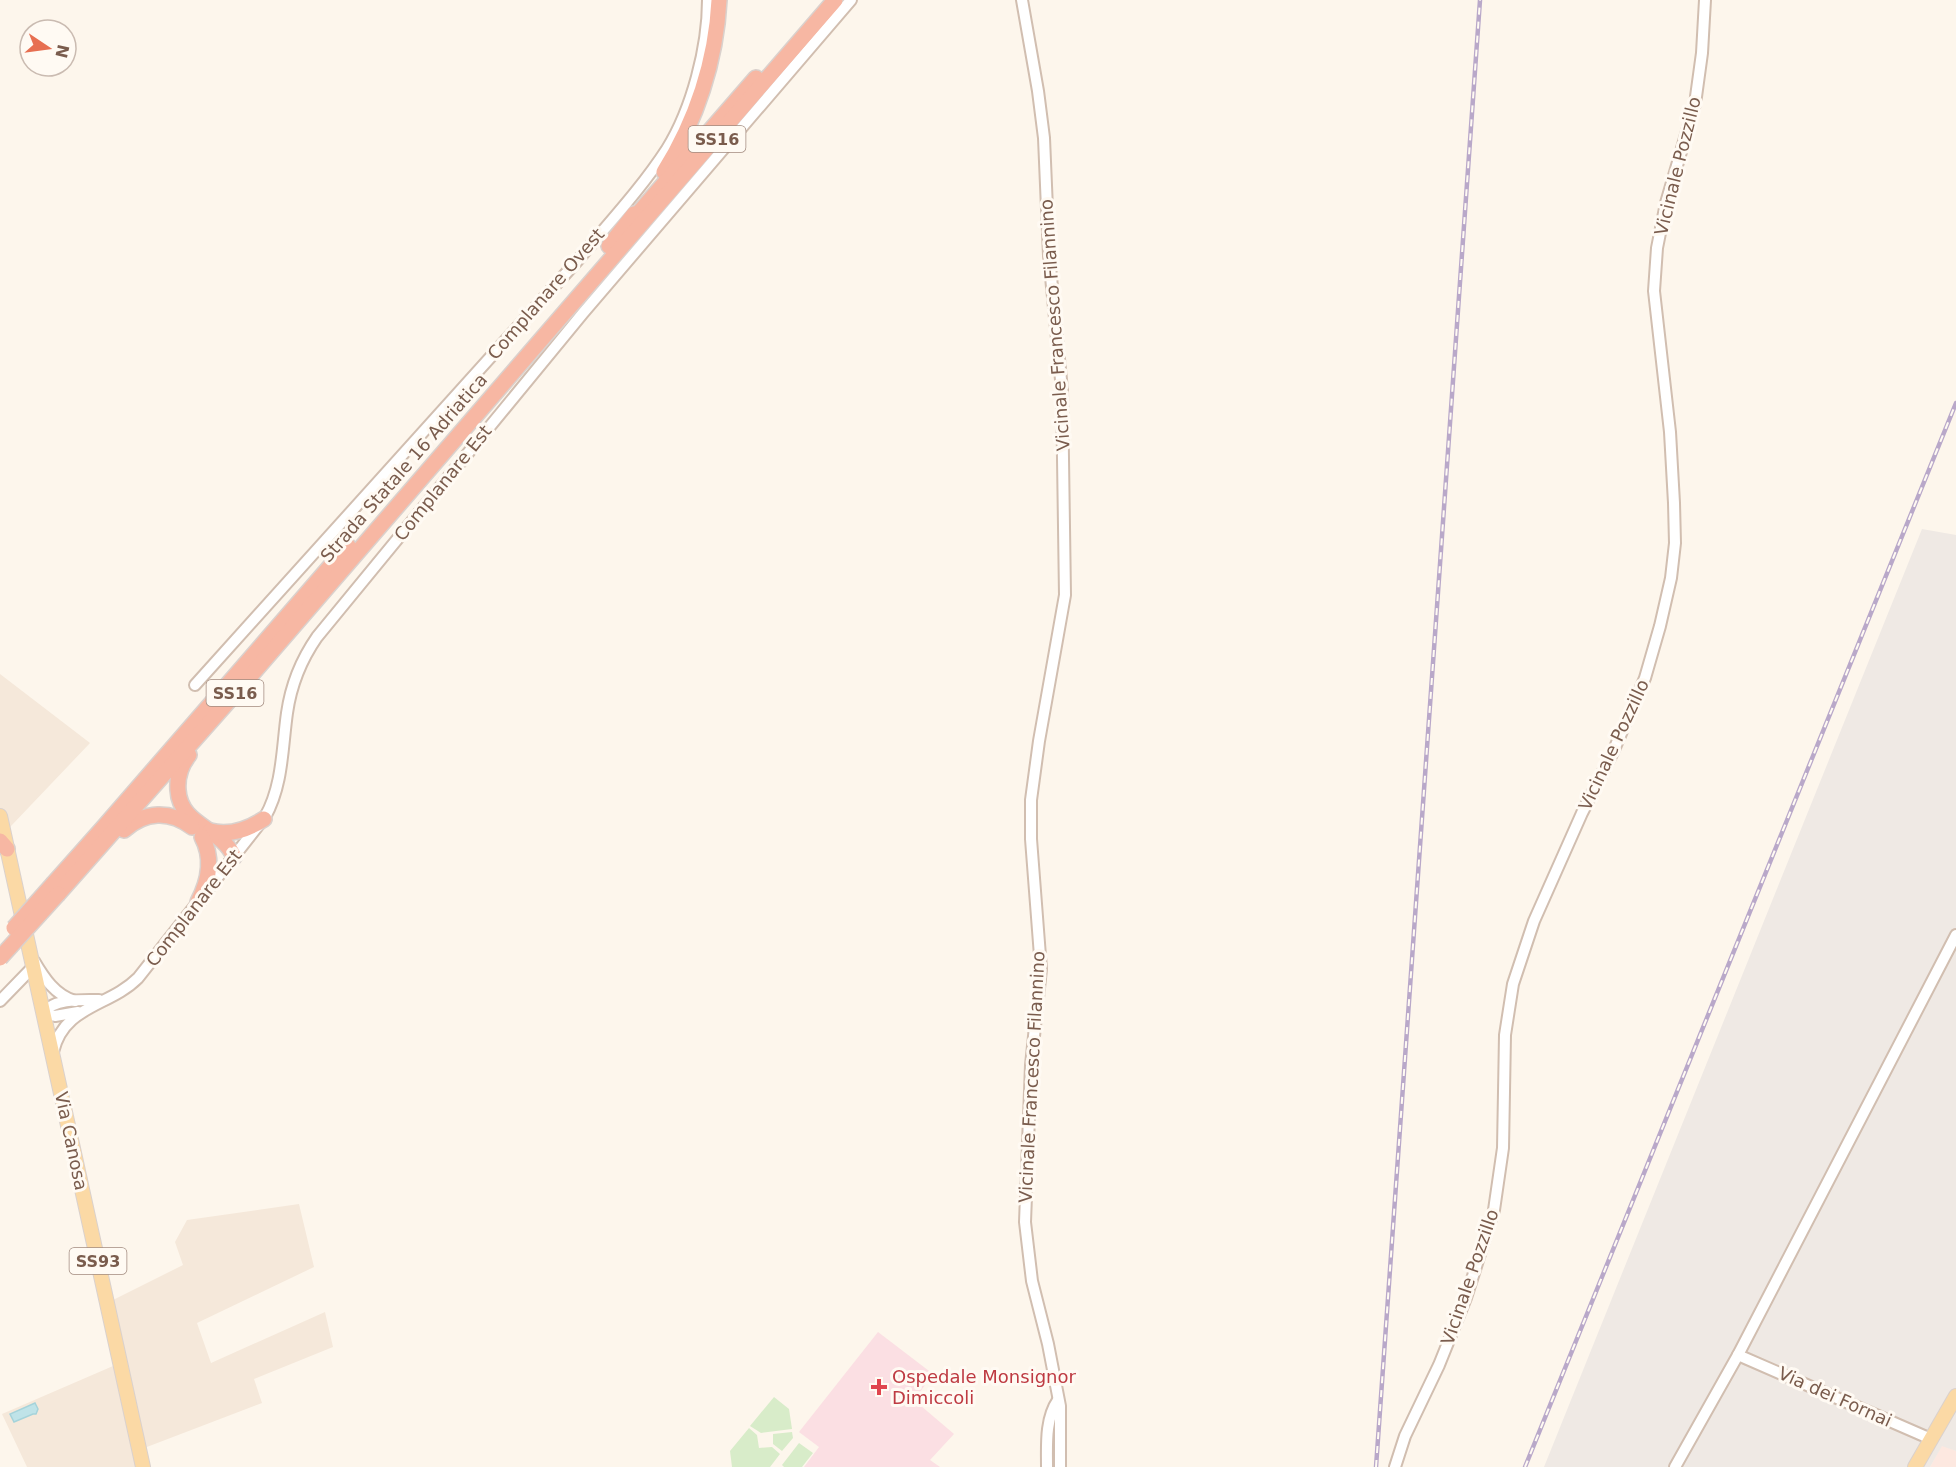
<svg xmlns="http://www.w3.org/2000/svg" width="1956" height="1467" viewBox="0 0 1956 1467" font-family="'DejaVu Sans',sans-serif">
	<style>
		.residential { fill: #f5e8da }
		.commercial { fill: #fde8e0 }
		.industrial { fill: #efe9e4 }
		.medical { fill: #fbdfe3 }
		.green { fill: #d8ecc9 }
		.water { fill: #bfe3e8; stroke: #a5d3da; stroke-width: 1.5 }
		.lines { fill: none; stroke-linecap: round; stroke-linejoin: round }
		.minor-casing { stroke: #d1beb0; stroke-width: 14 }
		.major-casing { stroke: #dad1cd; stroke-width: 16 }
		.highway-casing { stroke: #dad1cd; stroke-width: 18 }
		.minor { stroke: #fff; stroke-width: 10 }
		.major { stroke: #fbd9a5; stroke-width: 14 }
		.highway { stroke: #f7b7a3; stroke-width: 15 }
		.rail-casing { stroke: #b9a8c9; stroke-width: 4.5 }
		.rail { stroke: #fffaf3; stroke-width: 2; stroke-dasharray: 7; stroke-linecap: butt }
		.highway-bridge-casing { stroke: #dad1cd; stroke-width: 18; stroke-linecap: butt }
		.highway-bridge { stroke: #f7b7a3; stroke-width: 15 }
		.health-dot { fill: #e0444e; stroke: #fffaf3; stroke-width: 2 }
		.labels { text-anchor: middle; stroke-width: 6; stroke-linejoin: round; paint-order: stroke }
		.shield { fill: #fffaf3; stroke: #a28b7f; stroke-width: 1.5 }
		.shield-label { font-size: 16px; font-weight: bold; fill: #7a5c4d }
		.street-label { font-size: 18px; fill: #7a5c4d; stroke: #fffaf3 }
		.health-label { font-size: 18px; fill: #be3a42; stroke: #fffaf3; text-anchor: start }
	</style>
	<rect width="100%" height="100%" fill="#fdf6ec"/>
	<g class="residential">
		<polygon points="0,674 90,743 11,826 0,842"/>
		<polygon points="299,1204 314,1267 197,1323 211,1363 325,1312 333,1347 254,1379 262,1403 139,1450 143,1467 27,1467 2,1414 120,1363 105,1304 183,1265 175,1242 187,1220"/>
	</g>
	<polygon class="commercial" points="1942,1445 1956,1451 1956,1467 1930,1467"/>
	<polygon class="industrial" points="1922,529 1956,535 1956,1451 1942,1446 1930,1467 1544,1467"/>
	<polygon class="medical" points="878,1332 933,1374 914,1400 954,1434 930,1460 940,1467 804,1467 819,1447 799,1432"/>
	<g class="green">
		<polygon points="774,1397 789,1409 792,1429 761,1433 750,1426"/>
		<polygon points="749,1428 757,1435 759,1448 772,1447 780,1454 770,1467 732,1467 730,1451"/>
		<polygon points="792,1432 793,1438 782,1451 773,1444 773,1434"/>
		<polygon points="799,1443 813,1453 802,1467 784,1467 782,1465"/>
	</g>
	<polygon class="water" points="35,1403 38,1409 36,1414 33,1414 14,1422 10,1414"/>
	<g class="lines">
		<defs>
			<g id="minor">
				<polyline points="1022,0 1038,91 1044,138 1049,256 1062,390 1065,595 1039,741 1031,800 1031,839 1041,969 1031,1065 1025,1222 1032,1281 1048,1344 1060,1406 1060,1467"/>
				<path d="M195,685L578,260C608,224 641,189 667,149C692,109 708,47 708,0"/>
				<path d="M34,961C44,978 55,995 75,1001"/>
				<polyline points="0,1001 33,967"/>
				<path d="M78,1012L55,1016L43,1013C54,998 83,1000 99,1000"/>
				<path d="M53,1052C64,1005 109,1007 138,978L265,817C283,785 282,748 287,713C291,685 301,660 317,637L583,313L851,0"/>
				<polyline points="1738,1355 1931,1439"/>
				<path d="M1047,1467C1047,1445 1045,1419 1058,1400"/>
				<polyline points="1395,1467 1405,1436 1439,1365 1466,1298 1494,1210 1503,1148 1505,1035 1513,984 1534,921 1582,813 1613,752 1645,678 1660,626 1671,578 1675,543 1674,503 1670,432 1654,291 1657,248 1666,203 1695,104 1702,53 1705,0"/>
				<polyline points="1675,1467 1738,1355 1956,935"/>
			</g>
			<g id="major">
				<polyline points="0,816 143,1467"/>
				<polyline points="1915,1467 1956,1396"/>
			</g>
			<g id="highway">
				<path d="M664,172C696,121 716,61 719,0"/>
				<polyline points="630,223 756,78"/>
				<polyline points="609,246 634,214"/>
				<path d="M189,755C181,765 177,777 178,790C180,826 222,828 234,857"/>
				<path d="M124,830C145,811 170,810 192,827"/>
				<path d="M210,831C229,836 247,830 264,819"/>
				<polyline points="0,841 7,849"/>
				<polyline points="54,883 103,828 348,546"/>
				<polyline points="58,894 233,696 835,0"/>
				<path d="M198,902C209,881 214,859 202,837"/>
			</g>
		</defs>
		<use href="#minor" class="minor-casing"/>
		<use href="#major" class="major-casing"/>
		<use href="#highway" class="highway-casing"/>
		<use href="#minor" class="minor"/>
		<use href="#major" class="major"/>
		<use href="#highway" class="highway"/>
		<defs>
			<g id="rail">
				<polyline points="1376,1467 1480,0"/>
				<polyline points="1525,1467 1956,403"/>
			</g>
		</defs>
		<use href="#rail" class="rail-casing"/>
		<use href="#rail" class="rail"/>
		<defs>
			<g id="highway-bridge">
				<polyline points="14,928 54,883"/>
				<polyline points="0,958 58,894"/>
			</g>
		</defs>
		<use href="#highway-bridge" class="highway-bridge-casing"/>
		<use href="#highway-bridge" class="highway-bridge"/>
	</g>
	<path class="health-dot" d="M876 1378h6v6h6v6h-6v6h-6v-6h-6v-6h6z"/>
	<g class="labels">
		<g class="shield">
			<rect x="688.5" y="126" width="57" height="26" rx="4.5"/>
			<rect x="206.5" y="680" width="57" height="26" rx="4.5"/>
			<rect x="69.5" y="1248" width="57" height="26" rx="4.5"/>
		</g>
		<g class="shield-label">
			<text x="717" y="145">SS16</text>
			<text x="235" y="699">SS16</text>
			<text x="98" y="1267">SS93</text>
		</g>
		<g class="street-label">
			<text transform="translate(1678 166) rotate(-76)" y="6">Vicinale Pozzillo</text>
			<text transform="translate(546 294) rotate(-49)" y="6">Complanare Ovest</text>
			<text transform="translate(1055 325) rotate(-94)" y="6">Vicinale Francesco Filannino</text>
			<text transform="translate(404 468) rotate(-49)" y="6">Strada Statale 16 Adriatica</text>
			<text transform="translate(443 483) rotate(-51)" y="6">Complanare Est</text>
			<text transform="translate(1614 745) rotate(-65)" y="6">Vicinale Pozzillo</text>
			<text transform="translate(194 908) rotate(-52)" y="6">Complanare Est</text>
			<text transform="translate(1032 1077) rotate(-87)" y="6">Vicinale Francesco Filannino</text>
			<text transform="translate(71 1141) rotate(78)" y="6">Via Canosa</text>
			<text transform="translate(1470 1277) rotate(-71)" y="6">Vicinale Pozzillo</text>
			<text transform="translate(1835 1397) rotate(24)" y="6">Via dei Fornai</text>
		</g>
		<g class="health-label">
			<text x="892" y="1383">Ospedale Monsignor<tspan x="892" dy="21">Dimiccoli</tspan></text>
		</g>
	</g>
	<g transform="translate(48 48) rotate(103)"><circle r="28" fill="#fffaf3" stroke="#cabbb1" stroke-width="1.5"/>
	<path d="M0-4.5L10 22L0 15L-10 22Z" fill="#e76f51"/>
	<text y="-9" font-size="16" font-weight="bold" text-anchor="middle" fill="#7a5c4d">N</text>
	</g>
</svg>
